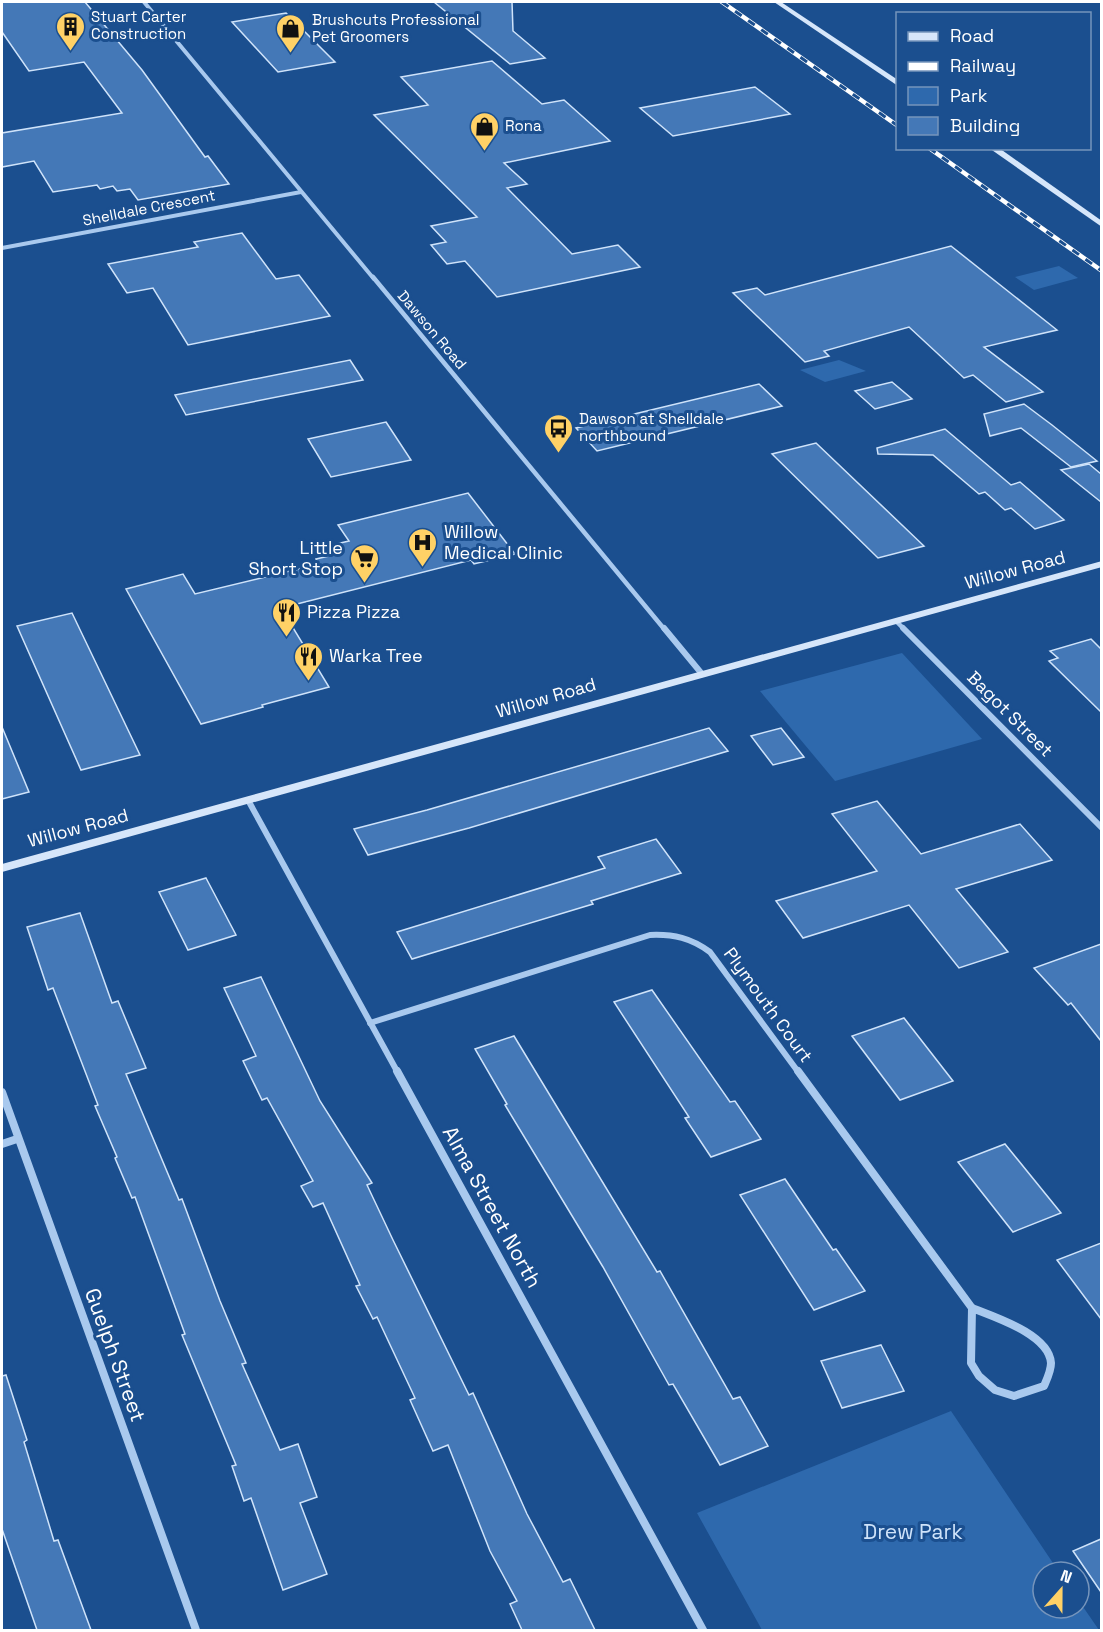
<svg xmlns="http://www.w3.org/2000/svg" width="1103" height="1632" viewBox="0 0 1103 1632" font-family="'Space Grotesk',sans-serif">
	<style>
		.green { fill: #2e69ad }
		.building { fill: #4478b7; stroke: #cfe3fa; stroke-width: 1.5 }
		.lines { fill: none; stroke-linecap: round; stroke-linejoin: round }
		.street-far3 { stroke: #a9c9ee; stroke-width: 4 }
		.street-far2 { stroke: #a9c9ee; stroke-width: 4.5 }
		.street-far1 { stroke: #a9c9ee; stroke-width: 6 }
		.street { stroke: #a9c9ee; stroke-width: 8 }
		.secondary { fill: #d6e6fa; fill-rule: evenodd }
		.rail-casing { stroke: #fff; stroke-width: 4.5 }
		.rail { stroke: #1b4f8f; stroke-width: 3; stroke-dasharray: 8; stroke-linecap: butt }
		.labels { text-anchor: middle; stroke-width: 6; stroke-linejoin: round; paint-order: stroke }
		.far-poi-label { font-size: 15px; fill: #fff; stroke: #1b4f8f; text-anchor: start }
		.far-street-label { font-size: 15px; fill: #fff; stroke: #1b4f8f }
		.poi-label { font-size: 18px; fill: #fff; stroke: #1b4f8f; text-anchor: start }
		.street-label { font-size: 18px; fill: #fff; stroke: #1b4f8f }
		.near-street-label { font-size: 21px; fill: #fff; stroke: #1b4f8f }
		.near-park-label { font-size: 21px; fill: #cfe3fa; stroke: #1b4f8f }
	</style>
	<rect width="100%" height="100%" fill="#1b4f8f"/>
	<g class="green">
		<polygon points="1059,266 1078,278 1034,290 1015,277"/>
		<polygon points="839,360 866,371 825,382 800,370"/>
		<polygon points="902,653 982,739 835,781 760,691"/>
		<polygon points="951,1411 1059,1572 1043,1572 1043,1608 1079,1608 1079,1601 1099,1630 762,1630 697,1513"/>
	</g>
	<g class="building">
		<polygon points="2,2 85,2 142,70 205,157 208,156 229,184 138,200 130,189 117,191 113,186 100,189 97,185 53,192 34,161 2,167 2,133 122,113 84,62 29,71 2,32"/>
		<polygon points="434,2 512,2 513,31 545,58 510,64"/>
		<polygon points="286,13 335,62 278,72 232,22"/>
		<polygon points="492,61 542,104 564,100 610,141 504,163 527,184 507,188 572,254 618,245 640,267 497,297 465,261 447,264 431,245 446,242 431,226 477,217 374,115 428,105 401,77"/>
		<polygon points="755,87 790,114 673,136 640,108"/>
		<polygon points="242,233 276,279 299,275 330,316 188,345 153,288 127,293 108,264 198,247 194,242"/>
		<polygon points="951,246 1057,330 984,347 1043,392 1006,402 973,375 964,378 909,327 824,351 829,356 805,362 733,293 757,288 765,295"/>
		<polygon points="350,360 363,380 186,415 175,395"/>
		<polygon points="892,382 912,399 875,409 855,391"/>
		<polygon points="759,384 782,406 597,451 576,428"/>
		<polygon points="1024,404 1052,425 1097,461 1071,467 1021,428 990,436 984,414"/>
		<polygon points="386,422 411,460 331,477 308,439"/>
		<polygon points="945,429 1011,485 1020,482 1064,520 1035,529 1011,508 1005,510 985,492 979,494 933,455 878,454 877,448"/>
		<polygon points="816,443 924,546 878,558 772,454"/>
		<polygon points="1089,464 1101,474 1101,502 1061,470"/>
		<polygon points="468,493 515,554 474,564 471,560 281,608 329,687 262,705 263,707 201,724 126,589 183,574 195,594 319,564 316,559 329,556 323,547 349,541 338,525"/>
		<polygon points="72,613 140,755 81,770 17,626"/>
		<polygon points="1091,639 1101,649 1101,712 1049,661 1058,658 1050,651"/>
		<polygon points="2,727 29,792 2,799"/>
		<polygon points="709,728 728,751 469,828 368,855 354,829 427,810"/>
		<polygon points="781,728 804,757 773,765 751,736"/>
		<polygon points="877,801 921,854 1020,824 1052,860 956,889 1008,952 959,968 909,905 803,938 776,901 877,871 832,814"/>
		<polygon points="656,839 681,873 591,901 593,904 412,959 397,932 605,868 598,857"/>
		<polygon points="206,878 236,935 188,950 159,892"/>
		<polygon points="80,913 112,1003 118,1001 146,1068 126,1074 179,1200 182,1199 220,1301 246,1363 242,1364 280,1450 298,1444 317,1497 300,1503 327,1574 283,1590 251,1498 244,1501 232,1466 236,1465 182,1335 185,1334 135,1197 132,1198 115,1158 117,1157 95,1106 98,1105 53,988 48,990 27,927"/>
		<polygon points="1101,944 1101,1041 1071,1003 1068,1005 1034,968"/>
		<polygon points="261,977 320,1101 372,1183 367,1185 393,1240 469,1395 473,1393 527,1514 563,1582 570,1579 595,1630 522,1630 510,1604 517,1601 490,1551 448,1445 433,1451 410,1400 415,1398 377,1317 373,1319 356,1286 360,1285 323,1203 313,1207 301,1186 313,1181 267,1098 262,1100 243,1061 256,1056 224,988"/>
		<polygon points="652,990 730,1102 735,1101 761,1139 711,1157 685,1118 689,1117 614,1002"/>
		<polygon points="904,1018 953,1081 900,1100 852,1036"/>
		<polygon points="514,1036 657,1272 660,1271 733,1399 740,1397 768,1446 720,1465 673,1384 669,1385 603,1267 505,1105 507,1104 475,1049"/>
		<polygon points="1005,1144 1061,1213 1013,1232 958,1162"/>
		<polygon points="785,1179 833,1250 836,1249 865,1291 814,1310 740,1195"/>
		<polygon points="1101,1243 1101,1319 1057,1260"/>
		<polygon points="881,1345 904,1391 842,1408 821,1361"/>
		<polygon points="6,1375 27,1440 24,1442 54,1541 58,1540 91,1630 37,1630 2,1529 2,1376"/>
		<polygon points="1101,1539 1101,1592 1073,1551"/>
	</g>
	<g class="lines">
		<g class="street-far3">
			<polyline points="144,2 374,279"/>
			<polyline points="2,248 301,192"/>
		</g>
		<g class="street-far2">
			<polyline points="373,277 665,630"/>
			<polyline points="896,621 905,630"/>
		</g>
		<g class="street-far1">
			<polyline points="664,628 702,674"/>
			<polyline points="903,628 1102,828"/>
			<polyline points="248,800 398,1073"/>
			<path d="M370,1023L650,935C674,934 691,938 710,952L799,1073"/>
		</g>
		<g class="street">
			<polyline points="397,1071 703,1630"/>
			<polyline points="798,1071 972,1308"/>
			<polyline points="2,1092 196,1630"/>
			<polyline points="2,1144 17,1139"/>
			<path d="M972,1308C994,1317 1049,1334 1051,1363C1051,1371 1047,1379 1044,1386L1014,1396L995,1390L979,1376L971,1363Z"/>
		</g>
		<g class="secondary">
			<polygon points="774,2 781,2 898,80 898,86"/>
			<polygon points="989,148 999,148 1102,221 1102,227"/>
			<polygon points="1102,561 1102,567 2,872 2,864"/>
		</g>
		<defs>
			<g id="rail">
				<polyline points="722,2 898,126"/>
				<polyline points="929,148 1102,271"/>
			</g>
		</defs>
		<use href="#rail" class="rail-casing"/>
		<use href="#rail" class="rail"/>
	</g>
	<defs>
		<symbol id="building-pin" viewBox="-11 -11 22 30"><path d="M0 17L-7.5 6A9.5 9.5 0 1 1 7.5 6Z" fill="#ffd166" stroke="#1b4f8f"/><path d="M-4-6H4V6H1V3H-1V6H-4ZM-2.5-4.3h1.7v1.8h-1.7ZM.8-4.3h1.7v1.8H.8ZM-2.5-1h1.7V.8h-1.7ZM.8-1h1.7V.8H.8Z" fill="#111"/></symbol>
		<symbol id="shop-pin" viewBox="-11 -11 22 30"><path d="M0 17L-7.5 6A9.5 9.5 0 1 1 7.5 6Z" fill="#ffd166" stroke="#1b4f8f"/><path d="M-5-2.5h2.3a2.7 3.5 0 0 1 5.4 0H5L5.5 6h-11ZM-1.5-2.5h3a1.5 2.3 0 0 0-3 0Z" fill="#111"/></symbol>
		<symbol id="bus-pin" viewBox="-11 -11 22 30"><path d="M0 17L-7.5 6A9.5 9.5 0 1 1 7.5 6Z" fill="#ffd166" stroke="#1b4f8f"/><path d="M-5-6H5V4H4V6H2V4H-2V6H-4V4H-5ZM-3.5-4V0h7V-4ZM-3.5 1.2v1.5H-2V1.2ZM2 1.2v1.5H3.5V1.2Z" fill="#111"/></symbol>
		<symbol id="hospital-pin" viewBox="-11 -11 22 30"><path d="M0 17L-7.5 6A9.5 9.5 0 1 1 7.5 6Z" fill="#ffd166" stroke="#1b4f8f"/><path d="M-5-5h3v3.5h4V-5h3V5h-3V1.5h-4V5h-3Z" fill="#111"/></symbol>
		<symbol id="supermarket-pin" viewBox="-11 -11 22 30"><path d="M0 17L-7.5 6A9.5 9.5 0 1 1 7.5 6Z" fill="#ffd166" stroke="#1b4f8f"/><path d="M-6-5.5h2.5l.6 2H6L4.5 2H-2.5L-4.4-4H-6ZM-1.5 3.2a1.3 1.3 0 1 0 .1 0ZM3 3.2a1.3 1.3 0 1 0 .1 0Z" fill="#111"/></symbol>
		<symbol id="restaurant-pin" viewBox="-11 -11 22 30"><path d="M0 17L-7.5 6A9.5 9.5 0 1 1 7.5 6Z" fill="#ffd166" stroke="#1b4f8f"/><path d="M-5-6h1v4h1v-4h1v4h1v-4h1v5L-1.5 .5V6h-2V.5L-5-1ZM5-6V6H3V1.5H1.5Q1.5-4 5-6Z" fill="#111"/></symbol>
	</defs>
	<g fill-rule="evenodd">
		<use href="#building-pin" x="54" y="10" width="33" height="45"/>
		<use href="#shop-pin" x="274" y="12" width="33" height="45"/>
		<use href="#shop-pin" x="468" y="110" width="33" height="45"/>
		<use href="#bus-pin" x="542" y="412" width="33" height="45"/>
		<use href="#hospital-pin" x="406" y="526" width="33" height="45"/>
		<use href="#supermarket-pin" x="348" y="542" width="33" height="45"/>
		<use href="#restaurant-pin" x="270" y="596" width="33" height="45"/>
		<use href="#restaurant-pin" x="292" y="640" width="33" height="45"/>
	</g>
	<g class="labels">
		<g class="far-poi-label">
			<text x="91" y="22">Stuart Carter<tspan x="91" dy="17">Construction</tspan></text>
			<text x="312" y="25">Brushcuts Professional<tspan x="312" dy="17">Pet Groomers</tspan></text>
			<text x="505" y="131">Rona</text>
			<text x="579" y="424">Dawson at Shelldale<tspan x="579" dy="17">northbound</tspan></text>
		</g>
		<g class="far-street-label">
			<text transform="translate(149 208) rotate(-11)" y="5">Shelldale Crescent</text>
			<text transform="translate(432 330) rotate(50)" y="5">Dawson Road</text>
		</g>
		<g class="poi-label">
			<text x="444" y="538">Willow<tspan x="444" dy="21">Medical Clinic</tspan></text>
			<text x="343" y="554" text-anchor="end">Little<tspan x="343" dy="21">Short Stop</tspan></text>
			<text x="307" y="618">Pizza Pizza</text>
			<text x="329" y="662">Warka Tree</text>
		</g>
		<g class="street-label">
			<text transform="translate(1015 570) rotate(-15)" y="6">Willow Road</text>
			<text transform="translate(546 698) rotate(-16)" y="6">Willow Road</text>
			<text transform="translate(1010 714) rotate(45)" y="6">Bagot Street</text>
			<text transform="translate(78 828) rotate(-15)" y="6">Willow Road</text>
			<text transform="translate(768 1005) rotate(54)" y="6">Plymouth Court</text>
		</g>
		<g class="near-street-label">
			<text transform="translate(492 1207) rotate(61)" y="7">Alma Street North</text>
			<text transform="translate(115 1355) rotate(70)" y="7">Guelph Street</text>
		</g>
		<g class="near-park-label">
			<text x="913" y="1539">Drew Park</text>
		</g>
	</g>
	<rect width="1103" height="1632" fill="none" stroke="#ffffff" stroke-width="6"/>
	<rect x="896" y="12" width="195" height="138" fill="#1b4f8f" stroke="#7695bc" stroke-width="1.5"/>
	<rect x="908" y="32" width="30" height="9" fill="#d6e6fa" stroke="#7695bc" stroke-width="1.5"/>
	<text x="950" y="42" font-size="18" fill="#ffffff">Road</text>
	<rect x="908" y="62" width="30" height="9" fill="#ffffff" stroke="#7695bc" stroke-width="1.5"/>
	<text x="950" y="72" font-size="18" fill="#ffffff">Railway</text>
	<rect x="908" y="87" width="30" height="18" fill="#2e69ad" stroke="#7695bc" stroke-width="1.5"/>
	<text x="950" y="102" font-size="18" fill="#ffffff">Park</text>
	<rect x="908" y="117" width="30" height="18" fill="#4478b7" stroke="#7695bc" stroke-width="1.5"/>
	<text x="950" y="132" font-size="18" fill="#ffffff">Building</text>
	<g transform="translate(1061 1590) rotate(21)"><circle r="28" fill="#1b4f8f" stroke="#7695bc" stroke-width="1.5"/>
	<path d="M0-4.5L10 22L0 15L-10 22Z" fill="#ffd166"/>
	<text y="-9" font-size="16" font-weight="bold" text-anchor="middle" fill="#ffffff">N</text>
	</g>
</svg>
